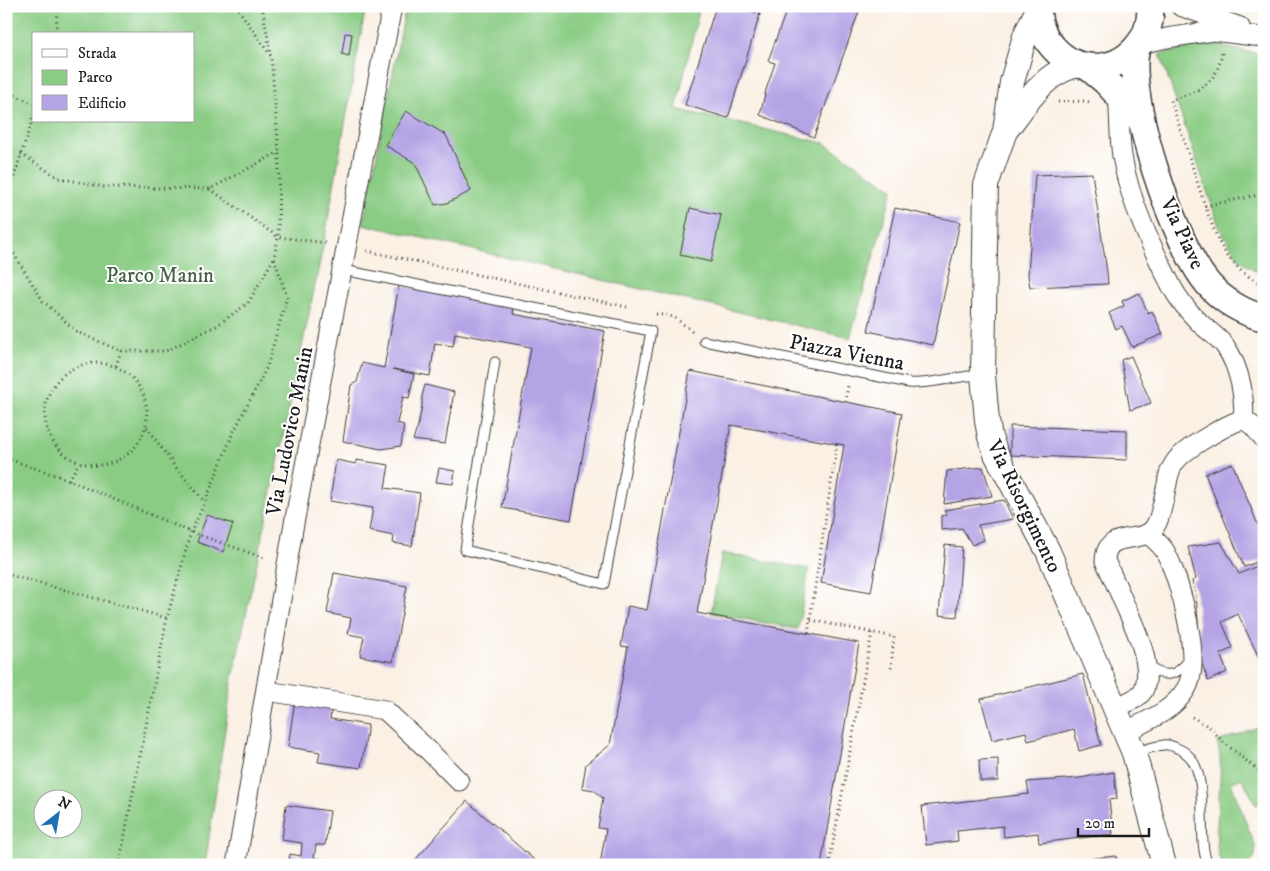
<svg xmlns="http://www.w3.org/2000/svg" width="1270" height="871" viewBox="0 0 1270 871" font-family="'IM FELL DW Pica',serif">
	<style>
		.green { fill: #8acc84; stroke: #537450; fill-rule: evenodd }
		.building { fill: #b4a3e5 }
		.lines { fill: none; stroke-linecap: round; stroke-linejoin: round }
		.service-casing { stroke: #3d3c3a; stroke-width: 11 }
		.minor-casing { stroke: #3d3c3a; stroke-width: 21 }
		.tertiary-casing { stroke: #3d3c3a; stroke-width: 26 }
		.secondary-casing { stroke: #3d3c3a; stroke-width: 29 }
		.path { stroke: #3d3c3a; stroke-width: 3; stroke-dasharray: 1 4; stroke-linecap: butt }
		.service { stroke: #fff; stroke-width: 9 }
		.minor { stroke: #fff; stroke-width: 19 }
		.tertiary { stroke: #fff; stroke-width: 24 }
		.secondary { stroke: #fff; stroke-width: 26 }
		.labels { text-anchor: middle; stroke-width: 4; stroke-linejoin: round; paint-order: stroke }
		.street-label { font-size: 21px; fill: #1c1c1c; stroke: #fff }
		.park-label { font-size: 21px; fill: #486246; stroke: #fff }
	</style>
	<rect width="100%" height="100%" fill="#fff"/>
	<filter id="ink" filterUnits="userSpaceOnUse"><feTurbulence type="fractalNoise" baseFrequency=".02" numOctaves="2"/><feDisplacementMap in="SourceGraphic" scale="10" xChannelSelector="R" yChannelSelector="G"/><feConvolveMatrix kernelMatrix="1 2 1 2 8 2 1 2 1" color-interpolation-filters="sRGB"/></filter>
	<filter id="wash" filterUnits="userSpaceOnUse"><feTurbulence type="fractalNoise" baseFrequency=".0096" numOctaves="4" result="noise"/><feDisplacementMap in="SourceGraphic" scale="20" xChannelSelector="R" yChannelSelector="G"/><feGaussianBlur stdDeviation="1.12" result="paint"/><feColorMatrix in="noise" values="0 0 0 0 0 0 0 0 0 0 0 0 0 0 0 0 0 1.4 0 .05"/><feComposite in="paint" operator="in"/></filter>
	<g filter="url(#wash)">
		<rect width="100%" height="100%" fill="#faf0e3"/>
		<g class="green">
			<path d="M6,6H366L324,242L232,682L205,865H6ZM34,34H194V121H34ZM42,798H72V828H42Z"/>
			<polygon points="406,6 700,6 676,109 824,143 893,189 850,338 363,224"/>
			<polygon points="1210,44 1264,55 1264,277 1239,259 1220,229 1160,54"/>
			<polygon points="722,553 809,569 798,629 711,613"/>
			<path d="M1264,725V802L1256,805L1242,778L1231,783L1254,843C1257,852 1256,858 1248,865H1223C1207,846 1228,772 1217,742Z"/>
		</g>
		<g id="blocks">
			<g class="building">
				<polygon points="716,6 736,6 760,14 728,118 685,105"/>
				<polygon points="788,6 861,6 814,137 760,115 766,90 775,63 768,61"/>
				<polygon points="345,33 352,34 349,56 342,54"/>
				<polygon points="406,111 446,135 471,191 447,203 435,205 415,163 385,145"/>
				<polygon points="1092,173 1107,272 1108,284 1030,287 1028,275 1035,175"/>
				<polygon points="690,208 721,215 711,262 680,255"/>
				<polygon points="895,208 960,222 933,345 868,331"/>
				<polygon points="399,285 514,306 513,314 605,331 571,520 502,508 531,347 455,333 453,346 435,343 430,376 393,369 414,374 409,398 403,397 397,423 404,425 401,446 381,449 343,441 351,385 357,382 362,363 384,368"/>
				<polygon points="1139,293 1148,313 1152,311 1163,334 1132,347 1122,326 1116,329 1109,313 1124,306 1122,301"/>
				<polygon points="1131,356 1151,403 1130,410 1121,360"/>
				<polygon points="690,371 902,413 871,592 821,583 844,445 731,425 697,613 859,643 821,865 600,865 606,829 598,828 603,798 594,790 582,788 586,764 610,745 628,647 621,646 628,606 647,610"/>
				<polygon points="425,385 454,392 445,444 413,440 418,426 422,406 422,396"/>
				<polygon points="1010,426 1127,430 1127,460 1010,455"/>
				<polygon points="336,460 356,464 356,460 389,465 385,488 420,493 412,546 393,543 394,536 369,531 373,508 330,501"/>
				<polygon points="1232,463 1264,539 1264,559 1244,567 1205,474"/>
				<polygon points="983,467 992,496 944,504 947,471"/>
				<polygon points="439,468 455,471 453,484 436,482"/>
				<polygon points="1004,500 1013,519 978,525 984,540 972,545 962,528 941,530 941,516 947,515 944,510"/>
				<polygon points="207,515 233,524 223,552 197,542"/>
				<polygon points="1221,542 1239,574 1264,563 1264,668 1238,614 1222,622 1233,648 1220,654 1227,672 1208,681 1201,661 1196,595 1192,581 1196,579 1188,547"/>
				<polygon points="945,545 962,547 957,617 939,615"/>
				<polygon points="334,573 407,586 393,662 360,656 364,637 348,634 351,618 327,613"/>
				<polygon points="1083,674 1101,745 1079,751 1074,729 1028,741 1026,732 992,740 981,699"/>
				<polygon points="295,700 332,706 330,719 368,725 361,768 318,762 320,752 288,747"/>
				<polygon points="998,759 998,781 980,781 979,760"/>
				<polygon points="1114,772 1117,799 1109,800 1113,834 1039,843 1038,833 1004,837 1003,826 957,831 958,841 926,845 922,806 1029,794 1027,782 1080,778"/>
				<polygon points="467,801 540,865 411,865"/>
				<polygon points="286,805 330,811 325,845 316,845 314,858 333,860 332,865 288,865 290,854 301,856 302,843 282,840"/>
				<polygon points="1116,856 1117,865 1046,865 1046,863"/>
			</g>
		</g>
	</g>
	<g filter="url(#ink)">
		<use href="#blocks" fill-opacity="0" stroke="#3d3c3a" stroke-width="1"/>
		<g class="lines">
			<defs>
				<g id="service">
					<polyline points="1215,21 1220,6"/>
					<polyline points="343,270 651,331 604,584 465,550 495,362"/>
					<path d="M704,341L909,383C933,385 958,375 983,375"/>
					<path d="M1147,666C1165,678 1175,678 1189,660"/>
					<path d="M1134,753C1144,750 1154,746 1164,745C1169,744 1174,747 1179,749C1215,764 1194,834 1208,865"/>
				</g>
				<g id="minor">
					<polyline points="1180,6 1240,27"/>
					<polyline points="1140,44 1167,38 1213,31 1262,37"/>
					<path d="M1118,95C1120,115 1119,136 1122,156C1129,200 1152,248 1172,287C1179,301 1189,312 1200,323C1208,331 1218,337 1225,346C1233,357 1238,371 1241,385C1243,396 1245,408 1243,419"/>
					<polyline points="1243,419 1253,426 1264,439"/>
					<polyline points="267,691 385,710 426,748 459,781"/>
					<path d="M1114,708C1123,704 1137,700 1143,691C1155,667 1134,625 1124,603C1118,589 1112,575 1105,561C1106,528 1140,546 1154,528C1161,519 1164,496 1167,484C1168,476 1170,469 1175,462C1185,448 1226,425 1243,419"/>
					<path d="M1125,732C1148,720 1172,712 1186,689C1203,662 1180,580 1166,553C1162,545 1154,539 1148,534"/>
					<polyline points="236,865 293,529 392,6"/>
				</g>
				<g id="tertiary">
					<polyline points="1037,11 1025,36 1012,82 1005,131 986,185 983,375 987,421 990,437 996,454 1048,551 1134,753 1164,865"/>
					<path d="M1006,130C1025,105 1047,67 1082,65"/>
				</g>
				<g id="secondary">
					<path d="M1038,6C1036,37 1063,67 1095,67C1127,67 1153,38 1150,6"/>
					<path d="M1136,49C1125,99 1175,247 1209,285C1223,301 1244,313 1264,318"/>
					<polyline points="1088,67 1105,81 1140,119"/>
				</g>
			</defs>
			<use href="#service" class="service-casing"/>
			<use href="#minor" class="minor-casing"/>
			<use href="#tertiary" class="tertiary-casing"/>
			<use href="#secondary" class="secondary-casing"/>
			<g class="path">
				<polyline points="55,6 57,12 56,34"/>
				<polyline points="262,6 271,55"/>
				<polyline points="1254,6 1264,12"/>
				<path d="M1222,53C1217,84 1199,91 1171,100L1205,206L1218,240L1227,256L1242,272L1264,286"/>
				<polyline points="6,91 34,104"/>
				<polyline points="1058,102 1084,101 1089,102"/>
				<polyline points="21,154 59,178 104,187 210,189 279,152"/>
				<polyline points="210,189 278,237 327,243"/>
				<polyline points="6,201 34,115"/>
				<polyline points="1205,206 1264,194"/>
				<polyline points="6,241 43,301 77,332 121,351 166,351 216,326 248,303 274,258 278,237 279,152 271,56 236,6"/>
				<polyline points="367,251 627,307"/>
				<polyline points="656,314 674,317 692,331"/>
				<circle cx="96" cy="414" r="51"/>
				<polyline points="116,366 121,351"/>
				<polyline points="845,402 848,386"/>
				<polyline points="147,427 173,464 205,502"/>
				<polyline points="6,458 69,480 191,532 267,559"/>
				<polyline points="69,480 79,463"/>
				<polyline points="6,574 167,618"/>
				<polyline points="811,620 894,637 891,668"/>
				<polyline points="808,633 837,444"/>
				<polyline points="1192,717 1211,728 1222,741 1264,775"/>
				<polyline points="119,865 167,618 191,532 205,502 233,433 267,367 287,297 274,258"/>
				<polyline points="829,865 872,632"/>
			</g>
			<use href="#service" class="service"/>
			<use href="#minor" class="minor"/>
			<use href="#tertiary" class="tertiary"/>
			<use href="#secondary" class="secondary"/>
		</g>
	</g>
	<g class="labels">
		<g class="street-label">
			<text transform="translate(1183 233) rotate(65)" y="7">Via Piave</text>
			<text transform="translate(847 352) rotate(11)" y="7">Piazza Vienna</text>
			<text transform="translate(289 431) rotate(-79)" y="7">Via Ludovico Manin</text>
			<text transform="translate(1025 506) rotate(64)" y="7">Via Risorgimento</text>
		</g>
		<g class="park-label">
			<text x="160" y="282">Parco Manin</text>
		</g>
	</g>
	<rect width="1270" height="871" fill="none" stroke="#fff" stroke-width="25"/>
	<rect x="32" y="32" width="162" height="90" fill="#ffffff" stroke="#a4a4a4"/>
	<rect x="42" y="49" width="25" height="8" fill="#ffffff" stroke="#a4a4a4"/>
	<text x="78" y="58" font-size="15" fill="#1c1c1c">Strada</text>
	<rect x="42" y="70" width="25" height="15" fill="#8acc84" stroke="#a4a4a4"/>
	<text x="78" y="82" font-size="15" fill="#1c1c1c">Parco</text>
	<rect x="42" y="95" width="25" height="15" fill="#b4a3e5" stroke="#a4a4a4"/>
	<text x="78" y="108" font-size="15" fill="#1c1c1c">Edificio</text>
	<g transform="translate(58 814) rotate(31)"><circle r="24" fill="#ffffff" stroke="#a4a4a4"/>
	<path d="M0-4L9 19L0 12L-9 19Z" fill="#1f6fb2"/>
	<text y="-8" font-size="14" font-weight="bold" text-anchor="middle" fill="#1c1c1c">N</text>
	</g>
	<path d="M1078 828v8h71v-8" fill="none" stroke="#1c1c1c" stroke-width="2.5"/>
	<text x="1085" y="828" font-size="15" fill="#1c1c1c" stroke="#ffffff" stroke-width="4" paint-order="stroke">20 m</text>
</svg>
